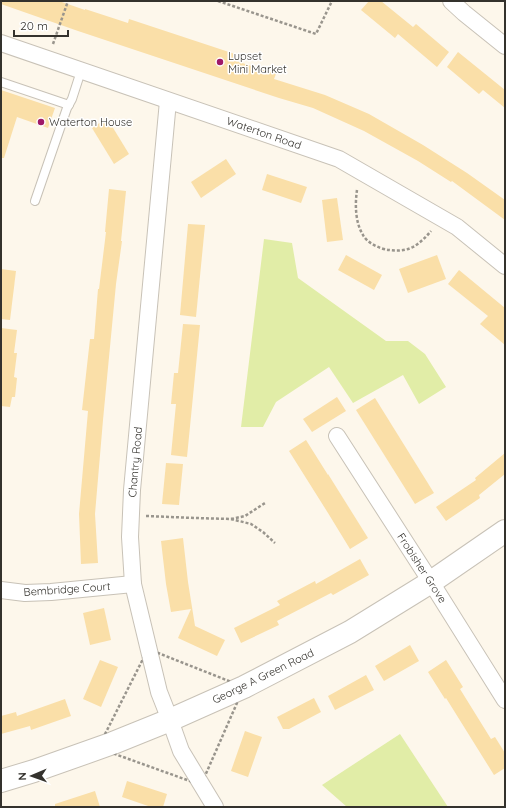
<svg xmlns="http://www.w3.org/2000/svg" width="506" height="808" viewBox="0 0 506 808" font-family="Quicksand,sans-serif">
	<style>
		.green { fill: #e1eda7 }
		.building { fill: #fadfa8 }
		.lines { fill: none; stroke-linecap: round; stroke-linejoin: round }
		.service-casing { stroke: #c8c2b7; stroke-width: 10 }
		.minor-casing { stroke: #c8c2b7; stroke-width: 18 }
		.secondary-casing { stroke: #c8c2b7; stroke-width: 24 }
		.path { stroke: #99958d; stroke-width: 2.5; stroke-dasharray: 3 2; stroke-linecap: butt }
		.service { stroke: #fff; stroke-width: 8 }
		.minor { stroke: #fff; stroke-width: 16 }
		.secondary { stroke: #fff; stroke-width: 22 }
		.poi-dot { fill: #9f1968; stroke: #fff; stroke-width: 1.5 }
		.labels { text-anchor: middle; stroke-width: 3; stroke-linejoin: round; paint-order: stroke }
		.poi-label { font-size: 11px; fill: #34322d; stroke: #fff; text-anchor: start }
		.street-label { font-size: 11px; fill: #34322d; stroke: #fff }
	</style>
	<rect width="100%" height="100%" fill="#fdf7eb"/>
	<g class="green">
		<polygon points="264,239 292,243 298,278 386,341 408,341 425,354 446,387 419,404 403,375 353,403 329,367 276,402 263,427 241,427"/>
		<polygon points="400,734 448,807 347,807 322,785"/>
	</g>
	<g class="building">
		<polygon points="1,1 59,1 85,10 85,9 128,23 129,19 235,54 233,60 276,74 274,79 325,95 369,114 423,145 467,173 505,200 505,220 452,181 451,182 418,161 364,131 313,108 279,98 78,31 1,4"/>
		<polygon points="369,1 381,1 413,27 416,24 449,52 437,67 398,34 395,38 361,10"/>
		<polygon points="458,52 505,90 505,108 483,90 479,94 447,67"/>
		<polygon points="1,90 55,108 48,128 17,117 4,158 1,158"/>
		<polygon points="107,118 129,154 114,164 92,128"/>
		<polygon points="226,159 236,174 201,198 191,182"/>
		<polygon points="267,174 307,187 301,203 262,190"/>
		<polygon points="109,189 126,191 121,241 122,241 116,284 103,420 95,514 98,563 81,564 79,514 88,411 82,410 90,339 94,339 98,289 99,289 106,232 105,232"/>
		<polygon points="337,198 343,240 327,242 322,200"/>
		<polygon points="188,224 205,225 196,317 180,315"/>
		<polygon points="346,255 382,275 374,290 338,270"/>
		<polygon points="437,255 446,279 408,293 399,269"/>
		<polygon points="1,269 16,271 10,320 1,319"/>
		<polygon points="459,270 505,308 505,345 480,324 488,316 448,284"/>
		<polygon points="183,324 200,325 187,457 171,455 176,404 171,404 174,373 178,373"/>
		<polygon points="1,328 17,330 14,353 17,353 14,377 17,378 15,397 12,397 10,407 1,406"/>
		<polygon points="337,397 346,411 312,432 303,419"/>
		<polygon points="375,398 434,493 415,504 356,410"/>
		<polygon points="306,440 328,475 328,474 368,538 350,549 328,513 289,451"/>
		<polygon points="505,453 505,474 479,495 480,498 446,521 436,507 476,480 475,478"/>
		<polygon points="166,463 183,464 179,505 162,504"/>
		<polygon points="183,538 188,582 195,626 225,640 217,656 178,638 191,609 171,612 166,584 161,541"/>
		<polygon points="360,559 369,575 333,595 331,593 277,621 279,625 241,643 234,628 280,605 277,601 315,581 316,584"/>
		<polygon points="104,608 111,640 90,645 83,613"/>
		<polygon points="410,645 419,661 384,681 375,666"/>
		<polygon points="100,660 118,667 101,707 83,699"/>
		<polygon points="446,660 463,687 460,689 491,739 495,737 505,753 505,768 494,775 446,698 445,699 428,672"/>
		<polygon points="366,675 374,690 335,710 328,696"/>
		<polygon points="314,698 321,712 289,729 283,729 277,717"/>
		<polygon points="65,699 71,716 31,730 30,726 1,734 1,716 16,712 17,716"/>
		<polygon points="245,731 262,737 248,777 231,771"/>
		<polygon points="127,781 167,794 163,807 151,807 122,797"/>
		<polygon points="95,791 100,807 55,807 55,804"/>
	</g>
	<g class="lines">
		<defs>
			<g id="service">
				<polyline points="1,82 69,105"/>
				<polyline points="35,201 67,108 72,99 81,71"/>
			</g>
			<g id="minor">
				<polyline points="451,1 464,13 505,46"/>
				<polyline points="1,43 339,159 457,227 505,266"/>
				<polyline points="168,101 132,490 130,537 133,584 159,692 170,720 181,751 215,807"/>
				<polyline points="337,436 431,582 505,700"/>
				<polyline points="1,590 25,593 51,592 133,584"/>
			</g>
			<polyline id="secondary" points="1,781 34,771 113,743 170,720 244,687 350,632 431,582 505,531"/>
		</defs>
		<use href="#service" class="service-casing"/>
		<use href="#minor" class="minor-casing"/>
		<use href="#secondary" class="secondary-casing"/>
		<g class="path">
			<polyline points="218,1 316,34 332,1"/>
			<polyline points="53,44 68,1"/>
			<path d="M357,190C355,204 355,222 363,235C367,243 380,249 389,250C397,251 405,251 413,247C420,243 426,237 431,231"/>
			<polyline points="146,516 195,518 231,519 251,524 263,532 275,543"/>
			<polyline points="231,519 245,516 265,503"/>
			<polygon points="148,649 244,687 201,785 98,748"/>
		</g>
		<use href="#service" class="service"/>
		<use href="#minor" class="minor"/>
		<use href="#secondary" class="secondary"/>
	</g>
	<g class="poi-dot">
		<circle cx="220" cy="62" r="4"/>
		<circle cx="41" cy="122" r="4"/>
	</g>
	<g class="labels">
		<g class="poi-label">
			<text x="228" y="60">Lupset<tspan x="228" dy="13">Mini Market</tspan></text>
			<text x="49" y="126">Waterton House</text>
		</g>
		<g class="street-label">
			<text transform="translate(264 133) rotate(19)" y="4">Waterton Road</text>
			<text transform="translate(135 462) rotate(-85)" y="4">Chantry Road</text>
			<text transform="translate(422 568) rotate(57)" y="4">Frobisher Grove</text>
			<text transform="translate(67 589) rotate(-4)" y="4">Bembridge Court</text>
			<text transform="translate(263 676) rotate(-26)" y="4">George A Green Road</text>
		</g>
	</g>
	<rect width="506" height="808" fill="none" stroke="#34322d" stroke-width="4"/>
	<g transform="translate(32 776) rotate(268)" stroke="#ffffff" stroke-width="3" paint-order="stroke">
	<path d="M0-3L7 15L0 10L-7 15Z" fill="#34322d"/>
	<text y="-6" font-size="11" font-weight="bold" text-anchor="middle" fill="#34322d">N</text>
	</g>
	<path d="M14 30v6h54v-6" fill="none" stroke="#34322d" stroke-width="2"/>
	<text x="20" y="30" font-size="12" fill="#34322d" stroke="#ffffff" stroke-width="3" paint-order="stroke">20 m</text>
</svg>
